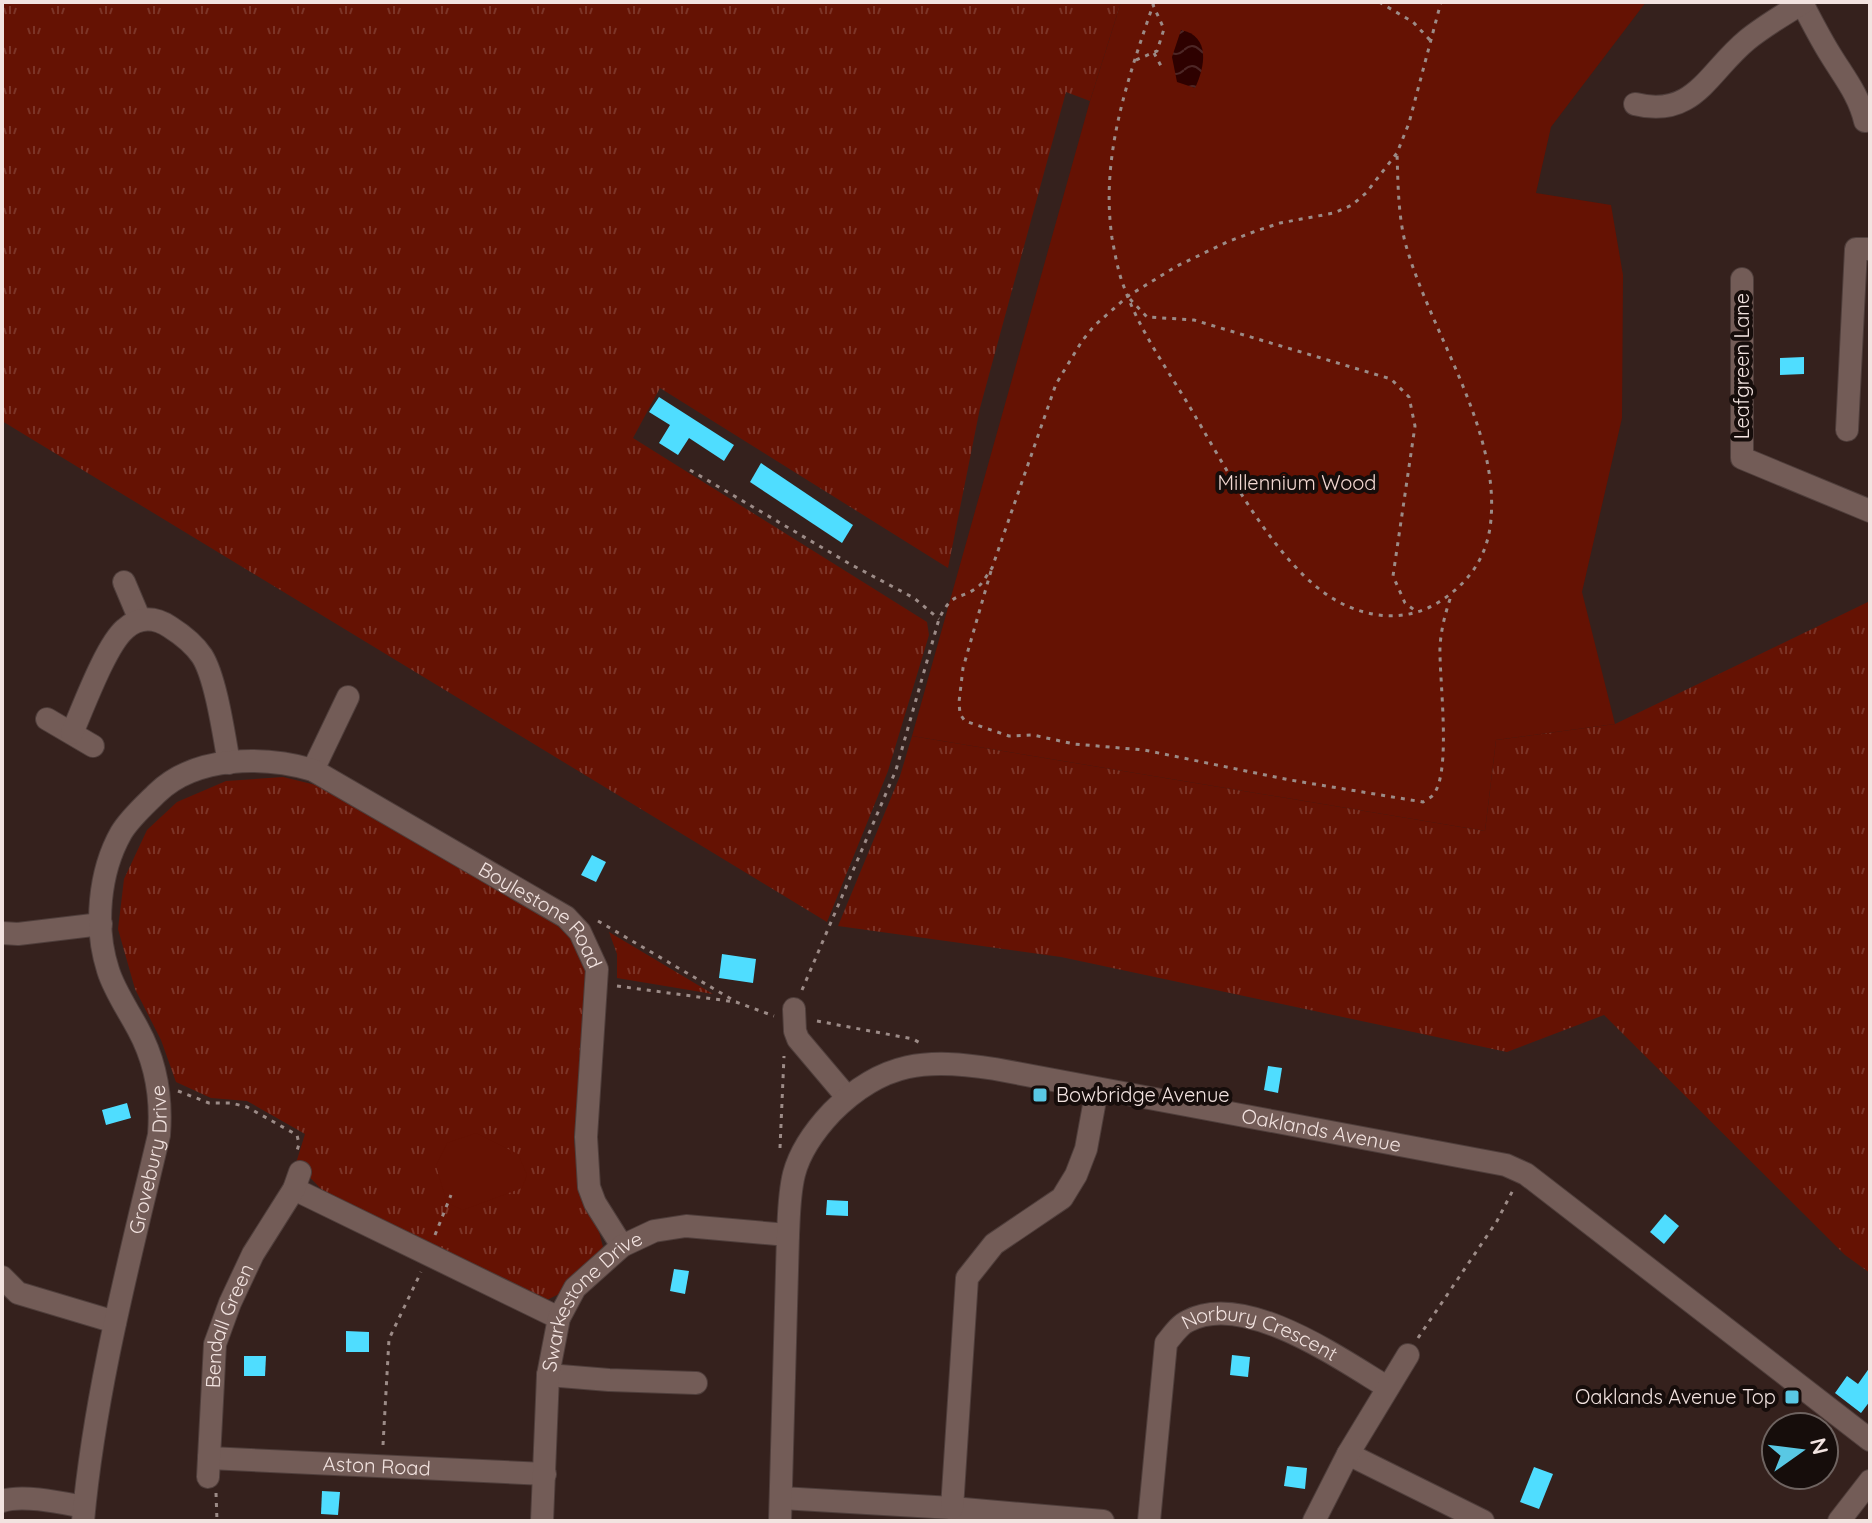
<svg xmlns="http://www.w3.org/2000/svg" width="1872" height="1523" viewBox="0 0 1872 1523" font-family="Quicksand,sans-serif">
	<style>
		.grass { fill: url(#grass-tufts) }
		.park { fill: #651203 }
		.water { fill: url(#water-waves) }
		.building { fill: #4fddff }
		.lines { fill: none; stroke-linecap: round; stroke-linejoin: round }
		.minor-casing { stroke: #4f3e3b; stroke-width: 24 }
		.path { stroke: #9c8b87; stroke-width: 3; stroke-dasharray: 4 6; stroke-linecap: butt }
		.minor { stroke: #735c57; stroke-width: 22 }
		.poi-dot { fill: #59c8e4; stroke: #160d0b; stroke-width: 3 }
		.labels { text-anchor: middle; stroke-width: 8; stroke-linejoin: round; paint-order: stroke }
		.street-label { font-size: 20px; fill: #f2e3e0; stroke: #160d0b }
		.park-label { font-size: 20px; fill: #f3d8d2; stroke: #160d0b }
		.poi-label { font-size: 20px; fill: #f2e3e0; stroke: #160d0b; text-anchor: start }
	</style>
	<defs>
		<pattern id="grass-tufts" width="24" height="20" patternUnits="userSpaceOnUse" patternTransform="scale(2)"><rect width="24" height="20" fill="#651203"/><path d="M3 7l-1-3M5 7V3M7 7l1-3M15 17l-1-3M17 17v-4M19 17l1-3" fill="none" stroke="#7c3427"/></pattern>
		<pattern id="water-waves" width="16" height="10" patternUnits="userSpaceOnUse" patternTransform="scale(2)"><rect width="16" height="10" fill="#2e0100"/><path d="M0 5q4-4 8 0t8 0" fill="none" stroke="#4d2625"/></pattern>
	</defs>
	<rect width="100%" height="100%" fill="#35211d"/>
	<g class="grass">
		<polygon points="2,2 1121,2 1090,101 1066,92 980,408 948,568 660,388 633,438 927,622 929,635 888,771 827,922 2,421"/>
		<polygon points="1870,601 1870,1273 1845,1255 1604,1015 1507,1052 1061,957 838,926 900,776 912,736 1485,831 1496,740 1615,724"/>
		<polygon points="283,777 316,785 548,916 576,944 588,970 574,1139 579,1189 597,1224 603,1247 563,1292 545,1301 322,1190 296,1163 305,1134 247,1101 211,1098 176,1082 161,1040 135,989 118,929 124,879 147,830 177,802 226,781"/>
		<polygon points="609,932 713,994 617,978 617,954"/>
	</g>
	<g class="park">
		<polygon points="1121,2 1646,2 1551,127 1536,193 1611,205 1623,275 1622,418 1582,592 1615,724 1496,740 1485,831 912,736 1090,101"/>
		<polygon points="476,1133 518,1154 527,1175 522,1188 463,1210 447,1203 436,1166 447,1143"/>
	</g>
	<path class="water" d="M1181,30C1211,36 1205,67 1195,88L1177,82L1172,57Z"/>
	<g class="building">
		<polygon points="1804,357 1804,374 1780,375 1780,358"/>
		<polygon points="659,397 734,445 724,461 689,438 678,455 659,443 670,425 649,412"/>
		<polygon points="761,463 853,525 842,543 750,482"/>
		<polygon points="592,855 606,862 596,882 581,875"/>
		<polygon points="722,954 756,959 753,983 719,978"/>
		<polygon points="1268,1066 1282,1068 1278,1093 1264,1090"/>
		<polygon points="127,1103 131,1118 106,1125 102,1110"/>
		<polygon points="827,1200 848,1201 848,1216 826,1215"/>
		<polygon points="1665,1214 1679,1226 1664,1244 1650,1232"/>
		<polygon points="674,1269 689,1271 685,1294 670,1291"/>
		<polygon points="346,1331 369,1332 369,1352 346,1352"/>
		<polygon points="1232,1355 1250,1357 1248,1377 1230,1375"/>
		<polygon points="244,1356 266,1356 265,1376 244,1376"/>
		<polygon points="1870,1367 1870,1401 1861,1413 1835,1393 1847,1376 1858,1384"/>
		<polygon points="1287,1466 1307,1468 1305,1489 1284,1486"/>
		<polygon points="1534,1467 1553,1474 1539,1509 1520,1502"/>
		<polygon points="322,1491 340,1492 338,1515 321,1514"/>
	</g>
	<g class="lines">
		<defs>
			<g id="minor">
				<path d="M1802,3C1811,20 1820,38 1830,54C1844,77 1859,95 1865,121"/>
				<path d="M1635,104C1694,119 1708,72 1747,40C1764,26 1785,14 1804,2"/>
				<polyline points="1742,279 1742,458 1870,511"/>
				<polyline points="1847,430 1856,249 1870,249"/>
				<polyline points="124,582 140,620"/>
				<polyline points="47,719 93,746"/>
				<path d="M72,733C83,708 106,645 125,629C139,616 155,617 170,627C181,634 194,644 202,656C216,678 224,736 229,763"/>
				<polyline points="313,770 348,697"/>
				<polyline points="2,933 18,934 101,924"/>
				<polyline points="794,1009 795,1031 798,1039 847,1097"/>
				<polyline points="294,1189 559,1318"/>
				<polyline points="2,1277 18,1293 115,1322"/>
				<polyline points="548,1375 609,1380 696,1383"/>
				<polyline points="1348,1454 1483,1521"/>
				<path id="s1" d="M209,1458L545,1474"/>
				<path id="s2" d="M208,1477L215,1344L230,1303L253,1254L294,1189L300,1172"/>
				<polyline points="781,1498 952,1508 1103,1521"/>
				<path d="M2,1501C23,1494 63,1503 84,1507"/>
				<polyline points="952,1508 967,1278 994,1244 1062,1198 1076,1175 1086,1149 1097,1089"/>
				<path id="s3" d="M83,1521C95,1390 129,1262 159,1135C162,1098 156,1062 138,1029C128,1010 114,990 108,970C94,927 99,872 121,833C130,818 145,805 157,793C196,755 265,756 313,770L566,917L580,932L597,969L586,1137L589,1187L595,1203L622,1246"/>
				<path id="s4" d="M542,1521L548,1375L559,1318L575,1288L622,1246L654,1231L686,1226L788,1235"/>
				<path id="s5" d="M780,1521L788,1235C789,1215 789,1194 794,1174C800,1151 816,1129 832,1112C883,1061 927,1058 995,1069L1506,1165L1526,1174L1870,1440"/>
				<path id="s6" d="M1149,1521L1166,1343C1172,1336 1179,1325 1188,1321C1244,1291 1339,1358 1387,1387"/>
				<polyline points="1314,1521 1348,1454 1408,1355"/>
				<polyline points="1839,1521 1870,1481"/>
			</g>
		</defs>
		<use href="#minor" class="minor-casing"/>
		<g class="path">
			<path d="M1154,2C1128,79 1100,155 1112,238C1115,254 1118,272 1124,287C1139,329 1165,366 1188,404C1224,464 1276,567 1337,601C1370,619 1407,622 1439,602C1470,582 1488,556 1491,519C1499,427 1429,330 1405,242C1398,213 1398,183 1397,153"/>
			<polyline points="1379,2 1413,22 1430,40"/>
			<polyline points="1154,53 1161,66"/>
			<polyline points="1136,60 1157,51 1164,29 1153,5"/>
			<polyline points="1130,299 1147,317 1194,320 1391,379 1409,397 1415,426 1393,576 1405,603 1417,612"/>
			<polyline points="690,470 850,564 914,598 939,619"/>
			<path d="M991,571L963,668L959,702L960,714L965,721L1009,736L1033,735L1074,744L1144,750L1290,780L1423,802C1423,802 1433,796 1433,795C1452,773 1439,678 1440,647C1441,628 1446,611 1452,593"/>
			<polyline points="598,921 733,1000"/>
			<polyline points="617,986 736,1002 774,1016"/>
			<path d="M802,990L896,770L939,619C954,588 961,602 980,585C984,581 988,573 992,568L1056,384L1082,341L1094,326L1128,296L1177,266L1227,242L1256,231L1280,223L1334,213L1352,205L1366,193L1397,153L1409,123L1441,2"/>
			<polyline points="817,1021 913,1039 922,1044"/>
			<polyline points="178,1091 209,1103 231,1103 247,1107 297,1135 299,1144 296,1154"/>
			<polyline points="780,1148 784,1056"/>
			<polyline points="435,1235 451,1195"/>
			<polyline points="1418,1338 1497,1221 1513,1190"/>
			<polyline points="383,1445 389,1339 421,1272"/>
			<polyline points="216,1493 217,1521"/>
		</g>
		<use href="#minor" class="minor"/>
	</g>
	<g class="poi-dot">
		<rect x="1032" y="1087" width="16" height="16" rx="4"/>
		<rect x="1784" y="1389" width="16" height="16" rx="4"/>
	</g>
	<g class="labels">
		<g class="street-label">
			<text transform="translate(1742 366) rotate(-90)" y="7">Leafgreen Lane</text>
			<text dy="7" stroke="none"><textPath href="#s3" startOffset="1202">Boylestone Road</textPath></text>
			<text dy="7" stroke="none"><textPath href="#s5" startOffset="930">Oaklands Avenue</textPath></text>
			<text dy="7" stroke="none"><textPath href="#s3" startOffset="368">Grovebury Drive</textPath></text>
			<text dy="7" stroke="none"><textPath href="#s4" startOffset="236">Swarkestone Drive</textPath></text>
			<text dy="7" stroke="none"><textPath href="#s2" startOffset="154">Bendall Green</textPath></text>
			<text dy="7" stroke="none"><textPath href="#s6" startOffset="286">Norbury Crescent</textPath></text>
			<text dy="7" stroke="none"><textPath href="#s1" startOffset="168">Aston Road</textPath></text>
		</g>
		<g class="park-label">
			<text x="1297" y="490">Millennium Wood</text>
		</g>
		<g class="poi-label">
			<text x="1056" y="1102">Bowbridge Avenue</text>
			<text x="1776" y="1404" text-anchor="end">Oaklands Avenue Top</text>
		</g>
	</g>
	<rect width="1872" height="1523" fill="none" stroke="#f2e3e0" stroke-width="8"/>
	<g transform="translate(1800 1451) rotate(76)"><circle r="38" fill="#160d0b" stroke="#6e6360" stroke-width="2"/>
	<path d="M0-6L14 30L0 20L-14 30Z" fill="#59c8e4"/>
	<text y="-12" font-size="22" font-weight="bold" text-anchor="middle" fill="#f2e3e0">N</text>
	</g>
</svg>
